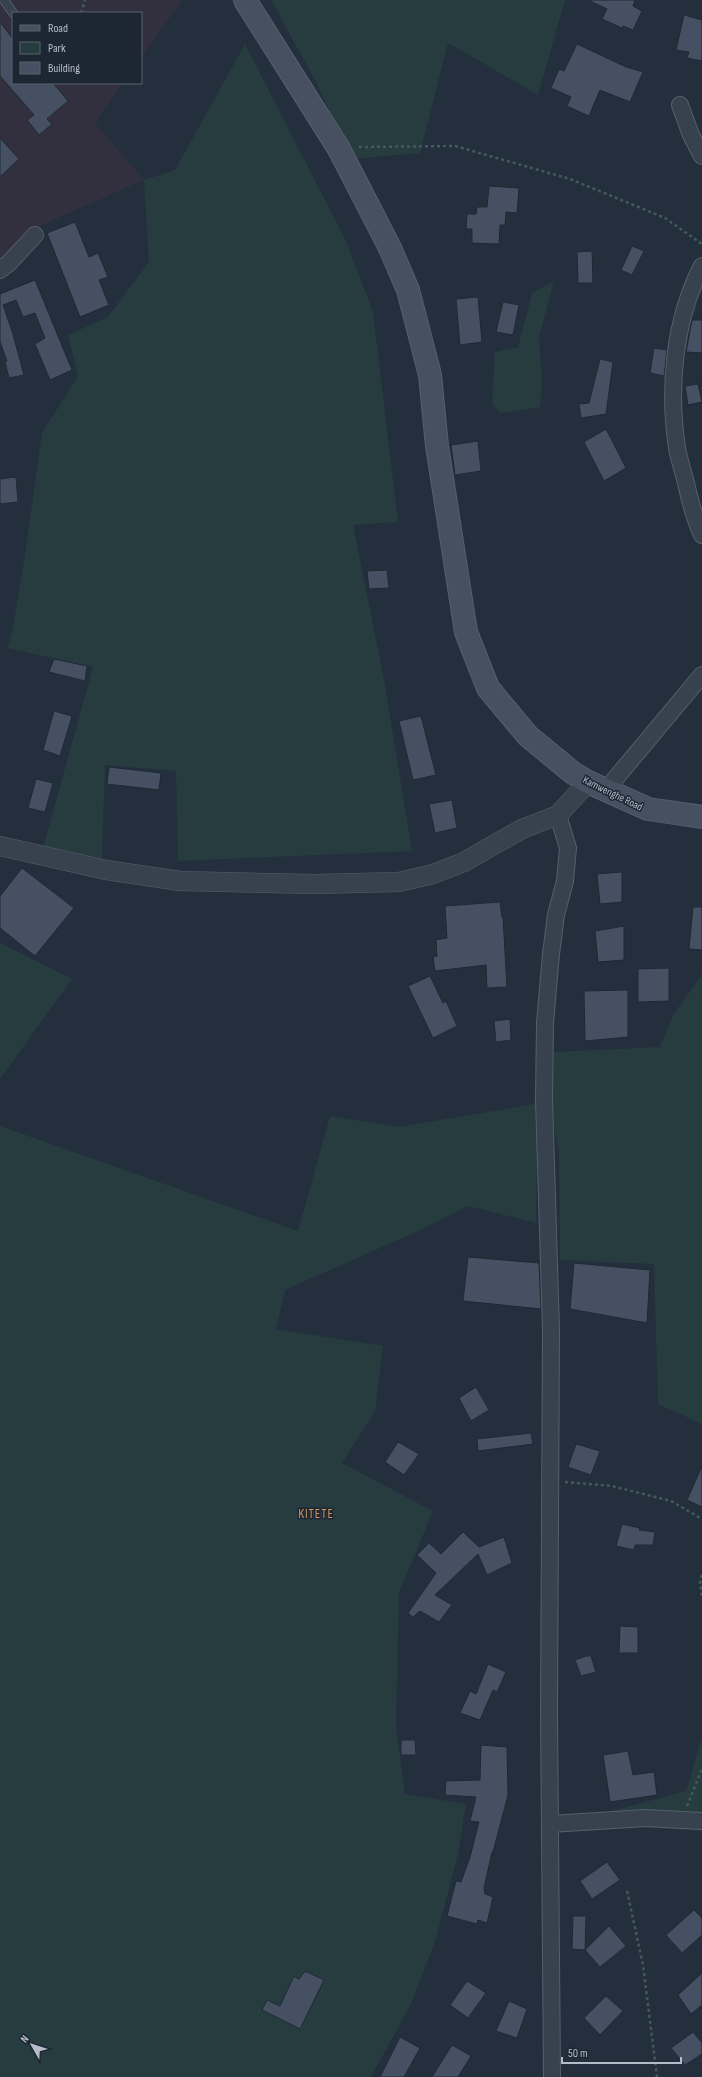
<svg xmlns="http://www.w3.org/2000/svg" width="702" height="2077" viewBox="0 0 702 2077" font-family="'Sofia Sans Condensed',sans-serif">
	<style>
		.medical { fill: #32303f }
		.green { fill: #263c3f }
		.building { fill: #455162; stroke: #1f2835 }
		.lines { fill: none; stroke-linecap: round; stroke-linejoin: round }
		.service-casing { stroke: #565f6c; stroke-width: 10 }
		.minor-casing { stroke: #565f6c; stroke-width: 18 }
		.tertiary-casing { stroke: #565f6c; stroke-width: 20 }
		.secondary-casing { stroke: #565f6c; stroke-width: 24 }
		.path { stroke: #44595c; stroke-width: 2.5; stroke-dasharray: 3 3; stroke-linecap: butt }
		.service { stroke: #38414e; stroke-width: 8 }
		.minor { stroke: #38414e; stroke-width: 16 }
		.tertiary { stroke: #38414e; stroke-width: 19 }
		.secondary { stroke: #465061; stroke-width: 22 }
		.labels { text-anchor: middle; stroke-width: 3; stroke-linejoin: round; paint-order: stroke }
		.street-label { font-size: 11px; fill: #b4bcc9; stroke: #1d2633 }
		.quarter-label { font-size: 13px; letter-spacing: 1px; fill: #d59563; stroke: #1d2633 }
	</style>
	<rect width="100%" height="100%" fill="#242f3e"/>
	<polygon class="medical" points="0,0 182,0 141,58 141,13 13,13 13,83 123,83 95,123 144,180 35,228 0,264"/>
	<g class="green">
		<polygon points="271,0 565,0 538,95 448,43 420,153 352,159 316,82"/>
		<polygon points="245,44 346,241 373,312 398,522 353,525 384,679 412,851 178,861 176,771 105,765 102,858 43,848 93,667 7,648 12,632 25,555 42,433 78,376 68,335 108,317 149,262 144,180 175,170"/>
		<polygon points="554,281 539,337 542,383 540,407 501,413 492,404 495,352 518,347 532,293"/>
		<polygon points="0,943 72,979 0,1079"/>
		<polygon points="702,975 702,1424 658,1404 654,1264 560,1260 559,1150 547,1103 537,1153 536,1223 468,1206 418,1231 285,1290 276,1329 383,1346 375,1411 342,1463 433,1511 399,1593 396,1727 405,1794 466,1804 458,1854 435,1942 411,2004 371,2077 0,2077 0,1126 298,1231 330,1116 398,1127 547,1102 554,1052 660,1047 673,1015"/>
		<polygon points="702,1737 702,1831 593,1824 557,1826 686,1791"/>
	</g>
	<g class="building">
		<polygon points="588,0 635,0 633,6 642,11 633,30 623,26 622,28 602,19 607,9"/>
		<polygon points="684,15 702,20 702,61 687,58 689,52 676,50"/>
		<polygon points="0,22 13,39 13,83 53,83 68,101 47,119 52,124 39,135 27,120 34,115 0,76"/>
		<polygon points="577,44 626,67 643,72 630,102 600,90 589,116 567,106 571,97 551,88 559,69 564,71"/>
		<polygon points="0,138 19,159 0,177"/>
		<polygon points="489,186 519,188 517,213 506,212 505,225 500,225 499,244 472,243 472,229 466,229 467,214 476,214 477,207 487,207"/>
		<polygon points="75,222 89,257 98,253 108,277 99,280 109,305 80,317 47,233"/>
		<polygon points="632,246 644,251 632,275 621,270"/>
		<polygon points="592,251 593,283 578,283 577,252"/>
		<polygon points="35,280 72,370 50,380 35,344 45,338 35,313 23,317 16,300 3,305 12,331 24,375 9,378 5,362 7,361 0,342 0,294"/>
		<polygon points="478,297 482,342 460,345 456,299"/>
		<polygon points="503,302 519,305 513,335 496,332"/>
		<polygon points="692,320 702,320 702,353 686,352"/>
		<polygon points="654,348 667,350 664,376 650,373"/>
		<polygon points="600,359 613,362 606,414 581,418 579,404 589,403"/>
		<polygon points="698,384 702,402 688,405 685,386"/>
		<polygon points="606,429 626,468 604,481 584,442"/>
		<polygon points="478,441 481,471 455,475 451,445"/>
		<polygon points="16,477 18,502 0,504 0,479"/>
		<polygon points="387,570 389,588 369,589 367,571"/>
		<polygon points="54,659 87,666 85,681 49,672"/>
		<polygon points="54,711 72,716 60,756 43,750"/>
		<polygon points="421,716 436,775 413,780 399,721"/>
		<polygon points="109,767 161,773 159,790 107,784"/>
		<polygon points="36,779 53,783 45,812 28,808"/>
		<polygon points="452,800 457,828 435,833 429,804"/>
		<polygon points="22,868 74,908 35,956 0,928 0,896"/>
		<polygon points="622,872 622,902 600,904 597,874"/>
		<polygon points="500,902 502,917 503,917 507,987 487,988 486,965 435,971 433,957 437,956 436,940 447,938 445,906"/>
		<polygon points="693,907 702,907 702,950 689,949"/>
		<polygon points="624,926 624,960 598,962 595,931"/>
		<polygon points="669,968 669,1001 638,1002 638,969"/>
		<polygon points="430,976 443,1003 446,1001 457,1026 433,1038 408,986"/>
		<polygon points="628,990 628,1037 585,1041 584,991"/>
		<polygon points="510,1019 511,1040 496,1042 494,1021"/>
		<polygon points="468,1257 539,1263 541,1309 463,1301"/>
		<polygon points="574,1263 650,1270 647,1323 570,1309"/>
		<polygon points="476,1387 489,1410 471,1421 459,1398"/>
		<polygon points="531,1433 533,1444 478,1451 477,1439"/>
		<polygon points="398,1442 419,1454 404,1475 385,1462"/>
		<polygon points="576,1444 600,1451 591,1475 568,1467"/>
		<polygon points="702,1466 702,1507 687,1500"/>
		<polygon points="622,1524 640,1528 639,1530 655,1532 653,1545 635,1545 634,1550 616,1546"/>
		<polygon points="463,1532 479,1547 504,1537 512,1563 487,1575 478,1554 435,1595 452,1605 439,1622 420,1611 413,1617 408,1613 436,1573 417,1555 429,1543 441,1554"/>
		<polygon points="620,1626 638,1627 638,1653 619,1653"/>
		<polygon points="586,1656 591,1656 596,1672 581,1676 575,1660"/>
		<polygon points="488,1664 506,1672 497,1692 493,1690 480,1720 460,1713 470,1691 476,1694"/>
		<polygon points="401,1740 415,1740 416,1755 401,1755"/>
		<polygon points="481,1745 507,1747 508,1795 493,1852 492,1852 484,1888 485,1894 493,1897 487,1923 478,1920 477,1924 447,1916 456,1881 461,1882 470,1857 479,1822 470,1821 476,1797 445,1795 446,1781 480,1780"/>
		<polygon points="628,1751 633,1775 654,1772 657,1795 610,1802 603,1755"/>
		<polygon points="607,1862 620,1880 592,1899 580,1881"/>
		<polygon points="694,1910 702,1918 702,1935 682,1953 666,1935"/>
		<polygon points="573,1916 586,1916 585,1950 572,1949"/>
		<polygon points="609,1926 626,1946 600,1967 585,1950"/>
		<polygon points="305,1971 324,1980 300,2029 262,2010 267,2000 280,2006 294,1976 299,1979"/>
		<polygon points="702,1973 702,2005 691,2014 678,1995"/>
		<polygon points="467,1981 486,1993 468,2018 450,2005"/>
		<polygon points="606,1996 623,2011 600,2035 584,2018"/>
		<polygon points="509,2001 527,2009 517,2038 496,2031"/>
		<polygon points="693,2032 702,2043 702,2054 685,2065 671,2048"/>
		<polygon points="400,2037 420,2048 404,2077 380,2077"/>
		<polygon points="452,2045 471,2056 458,2077 432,2077"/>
	</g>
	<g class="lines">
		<defs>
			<polyline id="service" points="4,0 13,13"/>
			<g id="minor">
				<polyline points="680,105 691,135 702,156"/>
				<path d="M702,266C674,320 668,388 677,448C679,459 683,471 686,483C690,501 694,518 702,535"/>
				<polyline points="0,270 9,263 35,235"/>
				<polyline points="605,791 702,675"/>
				<polyline points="550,1824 646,1818 702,1821"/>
				<polyline points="552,2077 549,1712 551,1330 544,1099 545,1023 551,954 556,915 565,881 568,848 558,815"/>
			</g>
			<polyline id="tertiary" points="0,846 106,870 180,881 315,884 399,882 433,874 464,862 522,829 558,815 588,782"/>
			<polyline id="secondary" points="245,0 339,149 390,248 408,290 430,375 437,446 466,632 488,688 528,736 573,773 588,782 648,809 702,817"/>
		</defs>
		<use href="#service" class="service-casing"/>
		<use href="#minor" class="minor-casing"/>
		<use href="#tertiary" class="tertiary-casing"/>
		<use href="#secondary" class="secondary-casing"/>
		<g class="path">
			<polyline points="81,13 85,0"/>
			<polyline points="359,147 455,146 570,179 665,218 702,244"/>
			<polyline points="565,1482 612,1486 671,1501 702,1519"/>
			<polyline points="702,1575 700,1583 702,1596"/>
			<polyline points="687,1806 702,1769"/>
			<polyline points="627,1891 643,1965 657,2077"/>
		</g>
		<use href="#service" class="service"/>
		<use href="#minor" class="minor"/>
		<use href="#tertiary" class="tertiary"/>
		<use href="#secondary" class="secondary"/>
	</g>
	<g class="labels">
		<g class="street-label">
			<text transform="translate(613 793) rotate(26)" y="4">Kamwenghe Road</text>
		</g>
		<g class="quarter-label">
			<text x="316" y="1518">KITETE</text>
		</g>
	</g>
	<rect x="12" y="12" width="130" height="72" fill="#1d2633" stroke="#59626f"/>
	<rect x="20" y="25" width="20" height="6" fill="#465061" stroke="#59626f"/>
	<text x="48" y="32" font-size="12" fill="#b4bcc9">Road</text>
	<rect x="20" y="42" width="20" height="12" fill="#263c3f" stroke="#59626f"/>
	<text x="48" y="52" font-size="12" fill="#b4bcc9">Park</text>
	<rect x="20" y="62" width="20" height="12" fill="#455162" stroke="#59626f"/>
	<text x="48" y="72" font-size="12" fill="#b4bcc9">Building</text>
	<g transform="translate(32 2045) rotate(309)" stroke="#1d2633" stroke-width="3" paint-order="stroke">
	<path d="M0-3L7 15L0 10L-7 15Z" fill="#b4bcc9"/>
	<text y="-6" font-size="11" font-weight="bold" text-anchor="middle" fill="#b4bcc9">N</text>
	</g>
	<path d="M562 2057v6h119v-6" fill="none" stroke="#b4bcc9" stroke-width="2"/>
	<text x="568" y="2057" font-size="12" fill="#b4bcc9" stroke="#1d2633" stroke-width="3" paint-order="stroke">50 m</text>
</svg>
